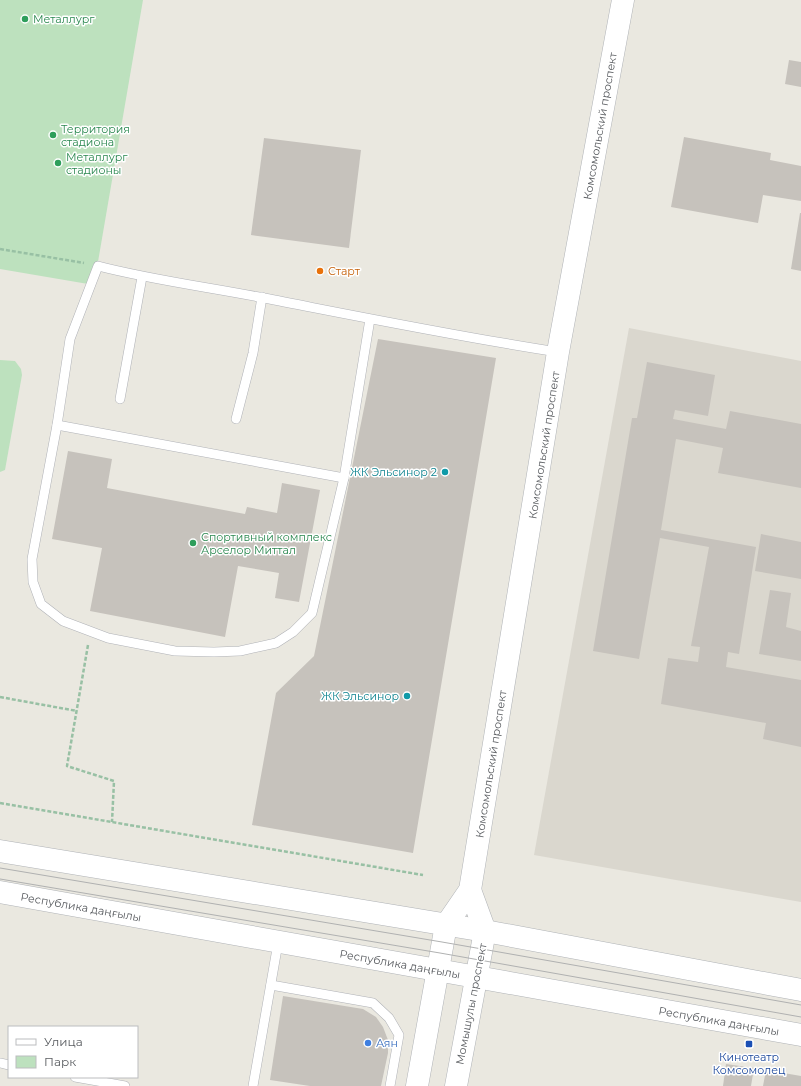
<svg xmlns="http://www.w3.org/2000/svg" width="801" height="1086" viewBox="0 0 801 1086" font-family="Montserrat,sans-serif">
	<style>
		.education { fill: #dad7ce }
		.green { fill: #bde1be }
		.building { fill: #c6c2bc }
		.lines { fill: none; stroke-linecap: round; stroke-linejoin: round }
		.lane-casing { stroke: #b0b2b7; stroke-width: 10 }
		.secondary-casing { stroke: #afb2b6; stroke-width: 23 }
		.path { stroke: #98c0a4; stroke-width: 2.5; stroke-dasharray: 4 2; stroke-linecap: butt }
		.lane { stroke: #fff; stroke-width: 9 }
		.secondary { stroke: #fff; stroke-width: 22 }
		.tram { stroke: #b0b1b1; stroke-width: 1 }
		.leisure-dot { fill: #2e9e5b; stroke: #fff; stroke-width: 1.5 }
		.food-dot { fill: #e8710a; stroke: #fff; stroke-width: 1.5 }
		.culture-dot { fill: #0f9aa8; stroke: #fff; stroke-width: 1.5 }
		.shop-dot { fill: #3f7fe0; stroke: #fff; stroke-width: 1.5 }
		.transit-dot { fill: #1a4fb4; stroke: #fff; stroke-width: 1.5 }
		.labels { text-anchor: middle; stroke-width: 3; stroke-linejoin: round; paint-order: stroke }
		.leisure-label { font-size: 11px; fill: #27864d; stroke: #fff; text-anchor: start }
		.street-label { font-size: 11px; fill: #585b5f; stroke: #fff }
		.food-label { font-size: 11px; fill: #c56008; stroke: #fff; text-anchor: start }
		.culture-label { font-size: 11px; fill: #0d838f; stroke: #fff; text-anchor: end }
		.shop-label { font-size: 11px; fill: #366cbe; stroke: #fff; text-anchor: start }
		.transit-label { font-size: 11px; fill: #164399; stroke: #fff }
	</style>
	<rect width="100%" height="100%" fill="#eae8e0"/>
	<polygon class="education" points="629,328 801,361 801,902 534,855"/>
	<g class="green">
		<polygon points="0,0 143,0 94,285 0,269"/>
		<polygon points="0,360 15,361 21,369 22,375 5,470 0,472"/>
	</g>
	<g class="building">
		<polygon points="789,60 801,62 801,87 785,84"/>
		<polygon points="684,137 771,153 770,160 801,166 801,201 763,195 758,223 671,207"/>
		<polygon points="264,138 361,150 349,248 251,235"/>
		<polygon points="800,213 801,213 801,271 791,269"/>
		<polygon points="378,339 496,358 413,853 252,825 276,693 314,656"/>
		<polygon points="647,362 715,375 708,416 675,410 673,419 726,429 730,411 801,424 801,488 718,473 723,448 676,439 661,530 756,547 739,654 728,652 726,667 801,680 801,747 763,739 766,723 661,704 668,658 698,662 700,647 691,646 709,547 660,538 639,659 593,651 632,418 637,418"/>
		<polygon points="68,451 112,459 107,488 245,514 247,507 277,513 282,483 320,490 299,602 275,598 279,573 238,566 225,637 90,611 102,548 52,539"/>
		<polygon points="761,534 801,542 801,579 755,571"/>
		<polygon points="770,590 791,593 786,627 801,631 801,661 759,654"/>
		<polygon points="283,996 363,1009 376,1017 383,1027 388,1040 388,1053 381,1086 310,1086 270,1080"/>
		<polygon points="726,1064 754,1068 751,1086 723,1086"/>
		<polygon points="766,1070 801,1076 801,1086 763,1086"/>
	</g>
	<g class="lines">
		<defs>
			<g id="lane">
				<path d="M370,319L344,478L312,613L293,632L276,643L240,651L214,652L175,651L108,638L63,621L41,604L33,582L32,559L57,425L70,339L98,266C152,280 208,287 264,298C362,317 460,337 558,352"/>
				<polyline points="120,399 142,277"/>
				<polyline points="236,419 253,353 262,297"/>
				<polyline points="57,425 344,478"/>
				<polyline points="271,985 373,1003 389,1018 399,1035 390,1086"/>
				<polyline points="0,1063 9,1065"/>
				<polyline points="75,1077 125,1086"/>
				<polyline points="253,1086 278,943"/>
			</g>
			<g id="secondary">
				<polyline points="0,851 485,931 801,990"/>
				<polyline points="0,892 801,1035"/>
				<polyline points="417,1086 446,925 470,890 558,352 623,0"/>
				<polyline points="456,1086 485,931 470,890"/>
			</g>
		</defs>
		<use href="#lane" class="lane-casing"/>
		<use href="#secondary" class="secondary-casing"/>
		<g class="path">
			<polyline points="0,249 84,263"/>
			<polyline points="88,645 67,766 114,781 112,822"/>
			<polyline points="0,697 77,711"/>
			<polyline points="0,803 423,875"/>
		</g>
		<use href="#lane" class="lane"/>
		<use href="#secondary" class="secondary"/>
		<g class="tram">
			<polyline points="0,868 442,942 801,1005"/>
			<polyline points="0,879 440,953 801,1017"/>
		</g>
	</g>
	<g class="leisure-dot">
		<circle cx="25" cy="19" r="4"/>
		<circle cx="53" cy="135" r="4"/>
		<circle cx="58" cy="163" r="4"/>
		<circle cx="193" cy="543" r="4"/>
	</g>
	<circle class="food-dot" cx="320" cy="271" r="4"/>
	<g class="culture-dot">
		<circle cx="445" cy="472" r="4"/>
		<circle cx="407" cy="696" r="4"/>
	</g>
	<circle class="shop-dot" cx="368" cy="1043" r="4"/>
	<rect class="transit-dot" x="745" y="1040" width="8" height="8" rx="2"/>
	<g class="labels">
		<g class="leisure-label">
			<text x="33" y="23">Металлург</text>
			<text x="61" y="133">Территория<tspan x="61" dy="13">стадиона</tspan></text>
			<text x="66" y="161">Металлург<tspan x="66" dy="13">стадионы</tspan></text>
			<text x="201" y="541">Спортивный комплекс<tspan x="201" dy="13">Арселор Миттал</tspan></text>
		</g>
		<g class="street-label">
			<text transform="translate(600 126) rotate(-80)" y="4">Комсомольский проспект</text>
			<text transform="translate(544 445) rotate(-81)" y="4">Комсомольский проспект</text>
			<text transform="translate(491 764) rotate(-81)" y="4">Комсомольский проспект</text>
			<text transform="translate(81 907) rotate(10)" y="4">Республика даңғылы</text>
			<text transform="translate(400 964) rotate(10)" y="4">Республика даңғылы</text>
			<text transform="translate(471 1004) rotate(-79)" y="4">Момышулы проспект</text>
			<text transform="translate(719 1021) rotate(10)" y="4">Республика даңғылы</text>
		</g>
		<g class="food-label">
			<text x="328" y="275">Старт</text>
		</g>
		<g class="culture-label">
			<text x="437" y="476">ЖК Эльсинор 2</text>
			<text x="399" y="700">ЖК Эльсинор</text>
		</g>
		<g class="shop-label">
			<text x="376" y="1047">Аян</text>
		</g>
		<g class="transit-label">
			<text x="749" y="1061">Кинотеатр<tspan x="749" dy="13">Комсомолец</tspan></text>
		</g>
	</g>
	<rect x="8" y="1026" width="130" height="52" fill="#ffffff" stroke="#bcbdbf"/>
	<rect x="16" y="1039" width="20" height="6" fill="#ffffff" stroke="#bcbdbf"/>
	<text x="44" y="1046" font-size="12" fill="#585b5f">Улица</text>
	<rect x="16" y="1056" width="20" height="12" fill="#bde1be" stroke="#bcbdbf"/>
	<text x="44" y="1066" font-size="12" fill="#585b5f">Парк</text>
</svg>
